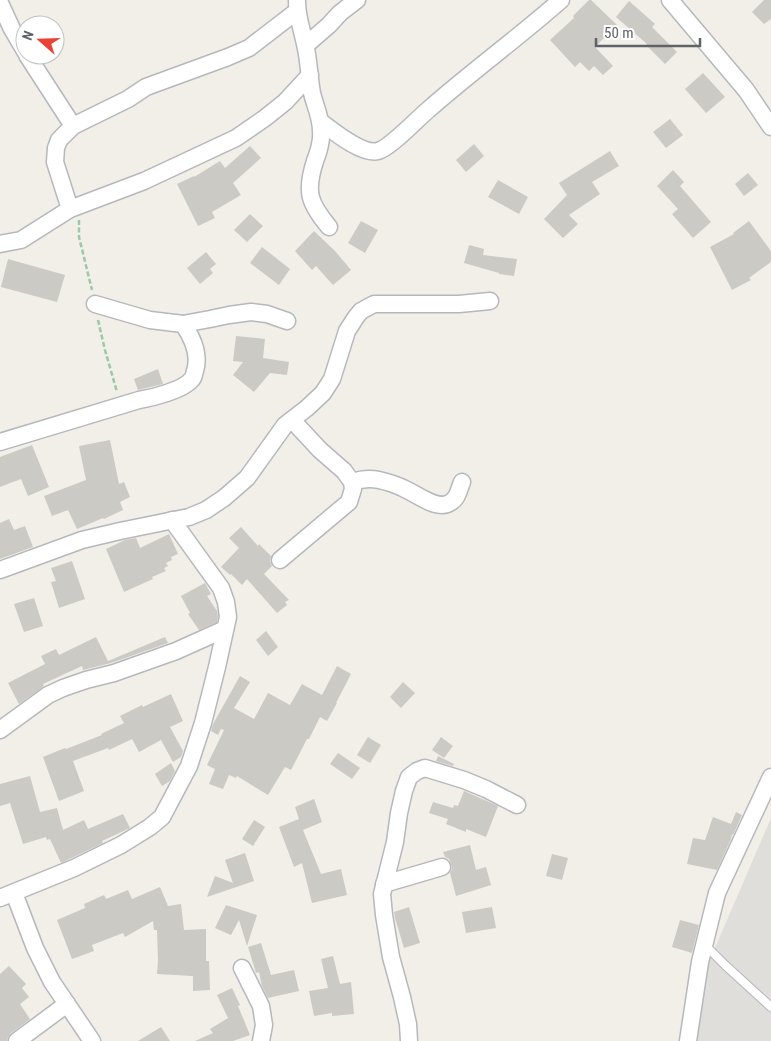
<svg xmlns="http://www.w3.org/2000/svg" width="771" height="1041" viewBox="0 0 771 1041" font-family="'Roboto Condensed',sans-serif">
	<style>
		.industrial { fill: #e0deda }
		.building { fill: #cccac5 }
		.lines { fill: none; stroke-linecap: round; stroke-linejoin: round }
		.service-casing { stroke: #b5b8bc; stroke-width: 10 }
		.minor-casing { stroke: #b5b8bc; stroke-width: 19 }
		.path { stroke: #9cc7a9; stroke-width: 2.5; stroke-dasharray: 5 2.5; stroke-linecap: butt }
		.service { stroke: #fff; stroke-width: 8 }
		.minor { stroke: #fff; stroke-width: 16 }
	</style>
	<rect width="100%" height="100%" fill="#f1efe8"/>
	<polygon class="industrial" points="771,818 771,1041 696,1041 708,964"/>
	<g class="building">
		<polygon points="589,0 591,0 617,25 595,47 613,66 603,75 594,66 589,71 580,62 575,67 550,40 574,18 573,16"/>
		<polygon points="764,0 771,0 771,19 764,24 752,12"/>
		<polygon points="629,1 655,24 652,27 677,52 665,64 646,45 647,44 616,17"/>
		<polygon points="703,73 725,97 706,113 685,89"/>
		<polygon points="670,119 683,135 666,148 653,132"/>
		<polygon points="474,144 484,156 466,172 456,160"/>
		<polygon points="250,146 261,158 233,183 241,195 212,212 215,218 198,226 177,184 194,176 194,177 220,161 225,168"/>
		<polygon points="610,151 619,166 592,182 600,194 569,215 578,224 563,238 544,219 567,195 559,183"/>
		<polygon points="673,170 684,182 680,186 711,222 693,238 672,214 678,209 657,186"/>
		<polygon points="748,173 758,185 744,196 735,184"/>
		<polygon points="498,180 528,197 519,214 488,197"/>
		<polygon points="250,214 263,226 247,242 234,230"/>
		<polygon points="361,221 378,230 365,253 348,243"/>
		<polygon points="749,221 771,251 771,262 749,278 751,280 732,290 710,247 734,234 733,233"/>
		<polygon points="314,231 335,251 351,270 333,285 316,266 312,270 295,251"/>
		<polygon points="469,245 484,249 483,255 517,259 514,276 499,274 499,273 464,263"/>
		<polygon points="262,247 290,269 279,285 250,263"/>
		<polygon points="206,252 216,264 210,269 213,273 200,284 187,268"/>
		<polygon points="8,259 65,275 57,302 1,287"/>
		<polygon points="236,336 265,339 263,358 289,362 287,375 270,373 254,392 233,375 243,362 233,361"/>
		<polygon points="158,369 163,384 138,390 134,379"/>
		<polygon points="110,440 119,484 124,482 130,497 120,502 123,510 104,519 103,518 77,529 68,510 52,516 44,496 86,480 79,446"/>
		<polygon points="32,445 49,487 28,496 21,479 0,487 0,457"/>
		<polygon points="9,519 14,530 25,526 33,547 0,559 0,523"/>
		<polygon points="241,527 258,546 259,544 271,556 270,561 272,566 264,574 289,600 285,602 287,605 277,613 247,579 242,585 231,574 230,575 221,567 239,548 229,538"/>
		<polygon points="169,534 178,554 171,557 172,560 166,563 168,566 164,568 166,571 152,577 153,579 124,592 106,549 125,540 136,538 140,548"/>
		<polygon points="72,561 85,599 59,608 51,582 56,581 51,568"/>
		<polygon points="205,583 211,594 207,596 217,611 218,617 217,622 199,630 188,614 190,613 181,596"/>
		<polygon points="34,598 43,626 24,632 14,604"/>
		<polygon points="266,631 278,647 268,656 256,640"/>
		<polygon points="96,637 108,661 165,637 168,643 111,663 83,670 82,666 43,684 44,686 19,704 8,683 45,664 41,656 56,649 59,655"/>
		<polygon points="337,666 351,674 336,703 337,703 327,721 320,717 309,739 307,739 291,770 285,767 268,795 237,776 236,778 229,775 223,789 209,784 215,769 207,765 224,730 221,729 218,735 211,731 213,724 240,676 250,682 234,708 254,719 268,693 290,705 302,684 322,695"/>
		<polygon points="403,682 415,693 401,708 390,697"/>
		<polygon points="171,694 183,721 170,727 183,751 181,757 173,762 161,740 139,752 132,739 109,750 108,748 73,761 84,791 59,801 43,757 65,748 66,749 102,735 101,734 124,723 120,716 142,705 143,707"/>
		<polygon points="368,737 381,745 370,763 357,755"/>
		<polygon points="441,737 453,746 444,758 432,750"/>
		<polygon points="338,753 360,768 352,779 330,764"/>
		<polygon points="438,756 454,764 453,766 436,761"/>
		<polygon points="171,763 175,771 170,781 162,786 155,774"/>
		<polygon points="30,776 40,812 57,808 63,830 84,820 88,829 123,814 130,828 102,841 103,843 61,863 50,839 47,840 46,837 23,844 10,803 0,806 0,784"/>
		<polygon points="464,791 498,806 486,837 466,829 466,832 446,824 448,819 429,813 433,802 453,808 454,805 458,806"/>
		<polygon points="314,799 322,822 303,830 321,874 341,869 347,895 312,903 302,863 294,867 279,827 299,819 295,807"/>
		<polygon points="736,812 742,815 733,835 732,834 731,839 717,870 687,864 693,838 705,840 713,817 731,824"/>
		<polygon points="254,820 265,827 253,846 242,839"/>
		<polygon points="470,845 476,870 486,867 491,885 456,896 450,873 452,869 451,864 449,859 445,857 443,852"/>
		<polygon points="245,853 254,881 207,897 215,876 233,883 225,860"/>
		<polygon points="552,854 568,858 562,880 546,876"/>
		<polygon points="160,887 168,906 181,904 184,930 206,929 206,961 209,961 210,990 193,991 193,976 157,974 158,960 157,930 154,930 153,921 125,937 123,933 92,945 94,951 72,959 57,920 85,908 84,904 104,895 106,899 128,890 132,899"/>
		<polygon points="226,905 257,915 247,946 239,920 231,935 215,928"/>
		<polygon points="409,907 420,943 404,948 395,918 394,912"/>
		<polygon points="492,907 496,928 466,933 462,912"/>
		<polygon points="680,920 699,925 692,953 672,947"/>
		<polygon points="261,943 271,975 294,970 299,991 268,998 262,986 259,972 256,973 248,947"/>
		<polygon points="333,956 340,984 351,982 354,1014 332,1016 332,1013 314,1016 309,991 328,988 321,959"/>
		<polygon points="9,966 26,984 22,988 29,997 20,1004 30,1019 11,1033 8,1037 7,1041 0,1041 0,974"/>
		<polygon points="232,988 240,1005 238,1006 250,1035 233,1041 195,1041 213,1033 210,1029 228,1018 217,995"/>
		<polygon points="161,1027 170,1041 138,1041"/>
	</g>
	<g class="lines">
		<defs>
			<polyline id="service" points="705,945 725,965 771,1007"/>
			<g id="minor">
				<polyline points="670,0 746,90 771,127"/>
				<path d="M297,2C297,16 302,30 305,44C309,60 309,77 312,93C315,106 321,117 321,131C322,141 319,151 315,161C305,192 309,203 329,227"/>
				<polyline points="0,3 12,29 25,51"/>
				<polyline points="306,45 329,25 340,13 357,0"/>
				<polyline points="27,55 73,126"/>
				<path d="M321,122C333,131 362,155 378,151C390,148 417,119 428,110C471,72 518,38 561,0"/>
				<polyline points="70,209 55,162 56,148 59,140 73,126 128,99 146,87 228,57 249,48 297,11"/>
				<polyline points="0,244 21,240 70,209 144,181 236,138 265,118 285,102 310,75"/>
				<polyline points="95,304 150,320 183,324 210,319 229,315 251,312 267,314 287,321"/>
				<path d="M0,442L139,400C152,398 184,390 192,379C194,377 194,374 195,371C200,355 192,337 183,324"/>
				<path d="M352,482C361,479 370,478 379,480C388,482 397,485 405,489C417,494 438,512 451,502C458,498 459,489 462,482"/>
				<polyline points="280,560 349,502 353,489 352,482 344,471 320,450 292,420"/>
				<polyline points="0,570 82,540 120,531 189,517 206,510 224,498 247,478 285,425 307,408 323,393 332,379 347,331 356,317 361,311 374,304 459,304 490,301"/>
				<polyline points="0,730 48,695 63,688 86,680 114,673 176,651 225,629"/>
				<polyline points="384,884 442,867"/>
				<polyline points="14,893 35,948 52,982 92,1041"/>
				<polyline points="0,898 74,868 121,845 150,827 162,817 189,766 203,723 217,667 228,617 226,602 221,588 172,520"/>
				<polyline points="242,968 261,1006 264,1025 261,1041"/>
				<polyline points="17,1041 67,1004"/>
				<polyline points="409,1041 408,1024 402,997 391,957 384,915 382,894 395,842 399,813 404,791 409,777 417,771 425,768 464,780 486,789 517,805"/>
				<polyline points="688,1041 700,962 717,893 771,777"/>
			</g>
		</defs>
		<use href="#service" class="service-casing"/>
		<use href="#minor" class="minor-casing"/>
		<g class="path">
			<polyline points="79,220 79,237 92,290"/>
			<polyline points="98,320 105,350 117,392"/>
		</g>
		<use href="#service" class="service"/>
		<use href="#minor" class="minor"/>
	</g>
	<g transform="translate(40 40) rotate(290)"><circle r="24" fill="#ffffff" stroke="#bfc1c3"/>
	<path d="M0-4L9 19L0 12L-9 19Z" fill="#ea4335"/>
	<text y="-8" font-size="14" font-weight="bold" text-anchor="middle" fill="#5f6368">N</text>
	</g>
	<path d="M596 38v8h104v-8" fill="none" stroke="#5f6368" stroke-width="2.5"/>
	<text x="604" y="38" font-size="15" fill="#5f6368" stroke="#ffffff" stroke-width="4" paint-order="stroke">50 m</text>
</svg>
